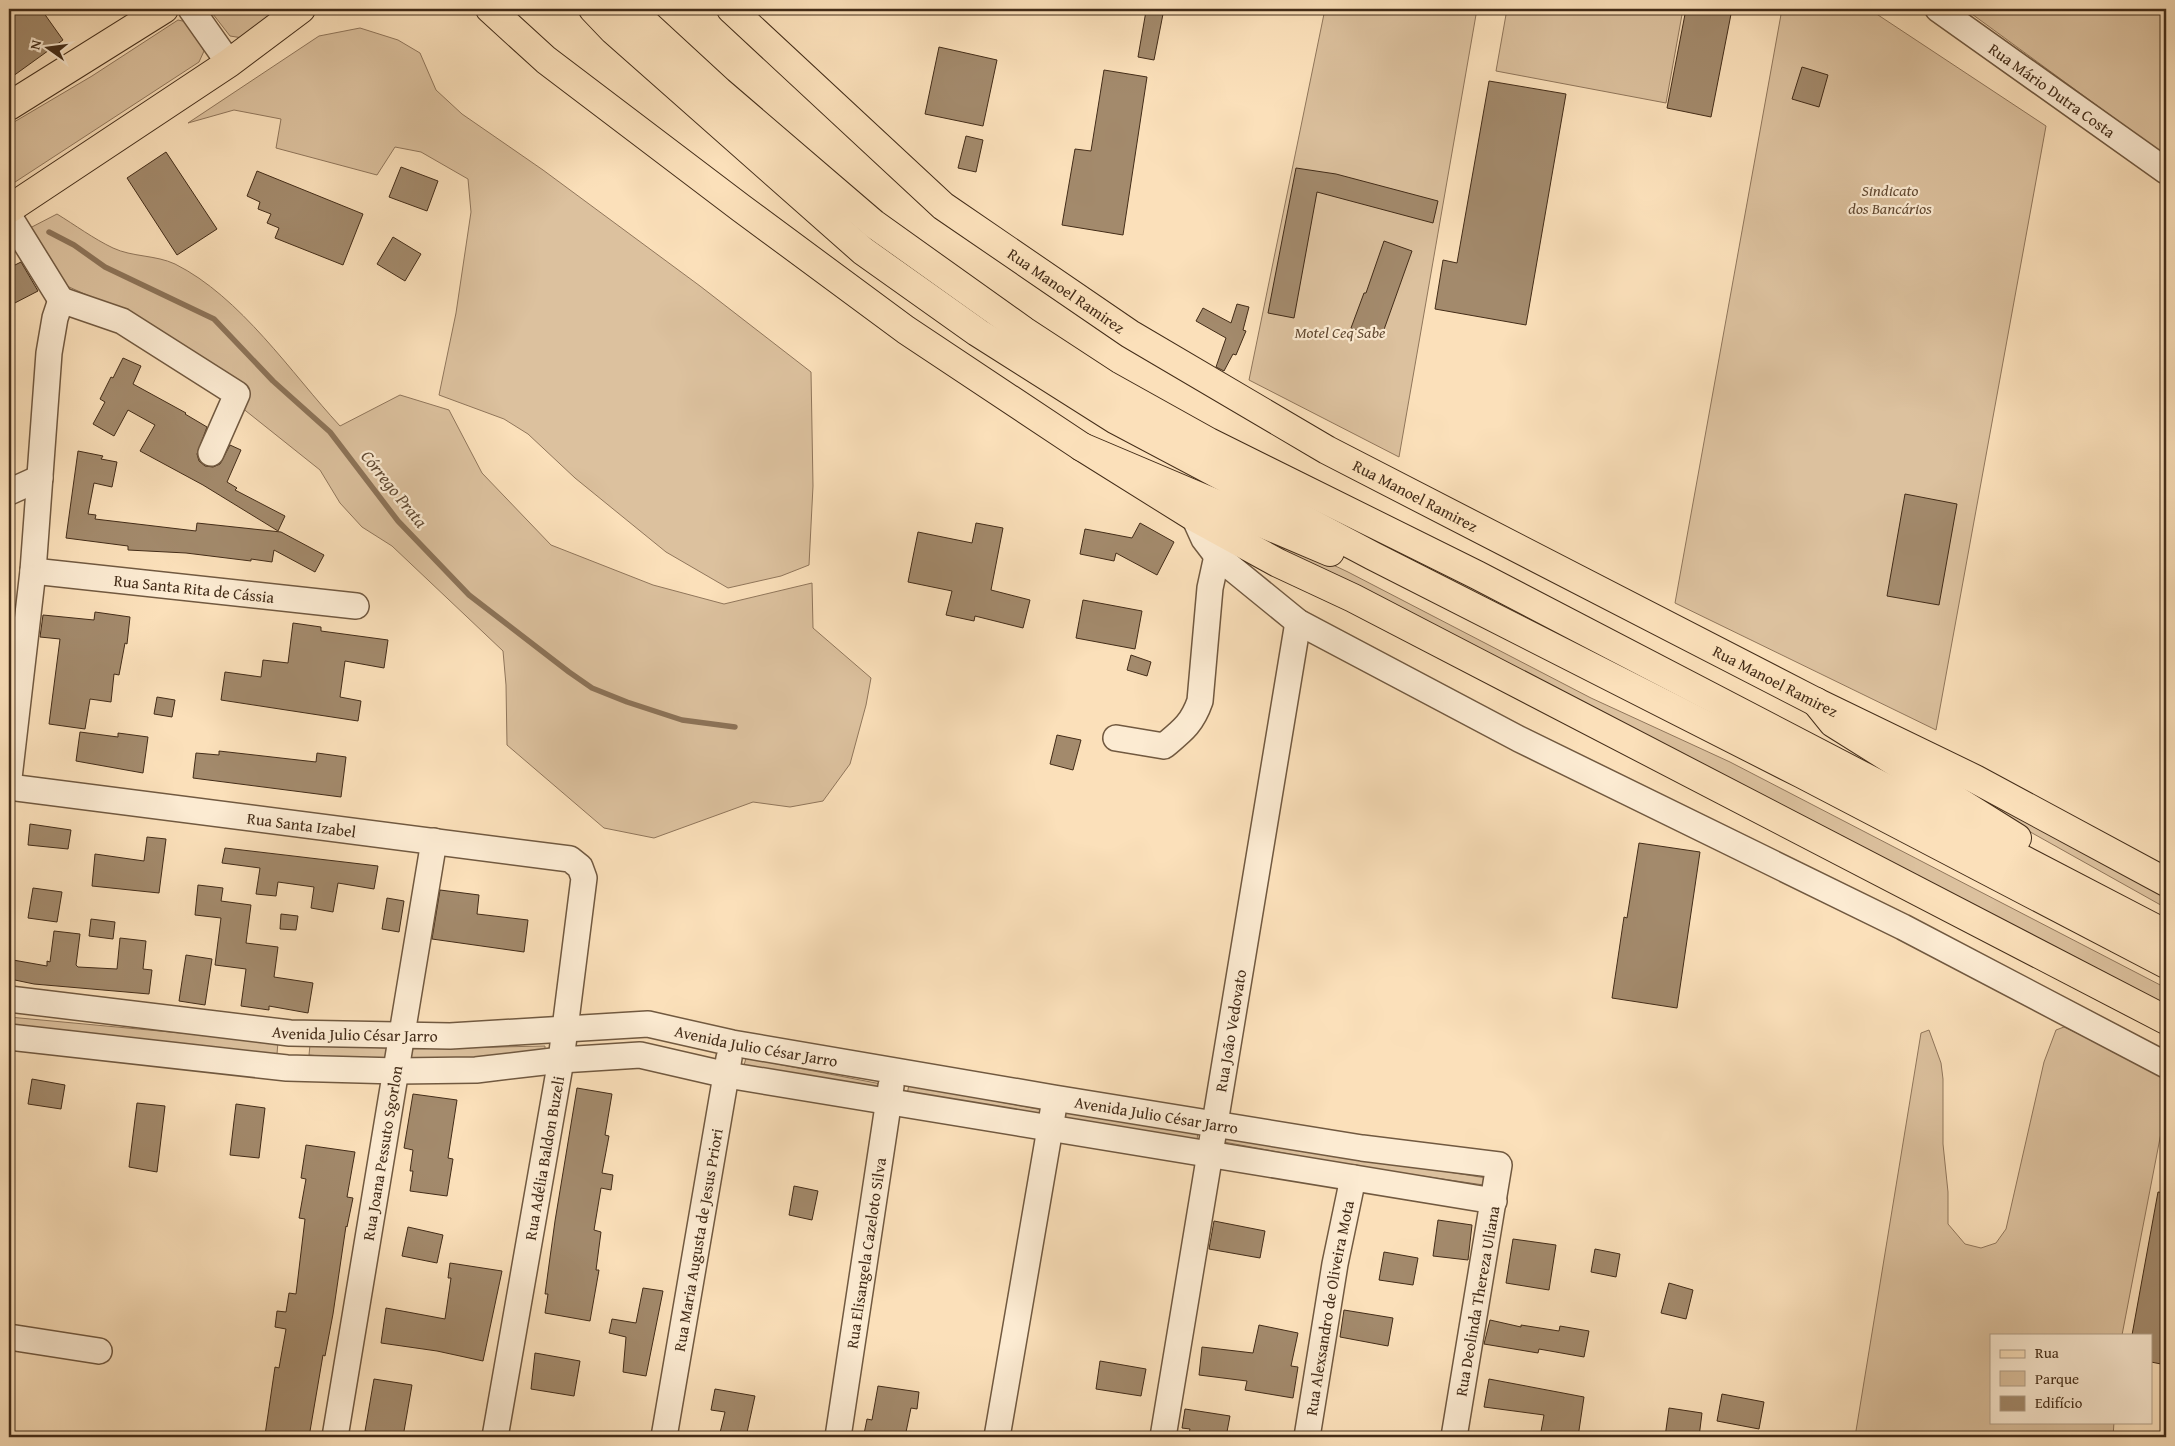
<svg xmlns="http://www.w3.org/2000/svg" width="2175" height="1446" viewBox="0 0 2175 1446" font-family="'Gentium Book Plus',serif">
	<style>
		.green { fill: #dcc19e; stroke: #90765b }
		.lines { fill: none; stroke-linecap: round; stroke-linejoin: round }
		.stream { stroke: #8c7358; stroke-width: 5.5 }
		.building { fill: #a38a6c; stroke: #432c18 }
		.minor-casing { stroke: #715940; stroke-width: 28 }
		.major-casing { stroke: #432c18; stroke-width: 30 }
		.highway-casing { stroke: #432c18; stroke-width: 30 }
		.minor { stroke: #fcebd2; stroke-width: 25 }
		.major { stroke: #fbe0ba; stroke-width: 28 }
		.highway { stroke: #fbe0ba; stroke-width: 28 }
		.labels { text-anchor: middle; stroke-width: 4.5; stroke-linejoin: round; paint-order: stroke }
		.street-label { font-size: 16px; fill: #432c18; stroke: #fcebd2 }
		.park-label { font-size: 16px; font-style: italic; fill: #624a33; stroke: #fcebd2 }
		.water-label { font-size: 18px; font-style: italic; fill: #614a33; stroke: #fcebd2 }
	</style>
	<rect width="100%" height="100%" fill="#fbe0ba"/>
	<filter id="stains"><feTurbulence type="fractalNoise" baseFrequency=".004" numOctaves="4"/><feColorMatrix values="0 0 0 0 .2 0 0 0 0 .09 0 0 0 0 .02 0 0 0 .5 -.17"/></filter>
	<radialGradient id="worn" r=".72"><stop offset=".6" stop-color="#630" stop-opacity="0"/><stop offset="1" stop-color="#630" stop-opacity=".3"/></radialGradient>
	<g class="green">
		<polygon points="209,9 289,9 249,39 230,36"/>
		<polygon points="1325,9 1477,9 1399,457 1249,380"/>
		<polygon points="1507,9 1683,9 1666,103 1496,71"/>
		<polygon points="1782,9 1869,9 2046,126 1936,730 1675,603"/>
		<polygon points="1965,9 2166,9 2166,156"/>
		<polygon points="178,20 187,22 204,51 199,62 9,186 9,125 92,76"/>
		<polygon points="360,28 398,40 420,53 436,90 462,114 543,170 700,286 811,372 813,486 809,565 781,576 728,588 666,552 575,478 528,434 504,419 439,395 456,313 471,212 468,179 421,152 395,147 377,175 276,148 281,119 234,110 188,123 319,36"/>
		<path d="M57,214C75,225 94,239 113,248C132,257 156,255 175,264C241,297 291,373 340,426L400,395L449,410L482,473L551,545L653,585L724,604L812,583L813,628L871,678L866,705L850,764L823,801L790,807L753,802L654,838L604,828L507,745L506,685L503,651L392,546L362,527L340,503L320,470L118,309L58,282L28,229Z"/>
		<polygon points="1218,517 1291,545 1348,572 1591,698 1730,762 2166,988 2166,1007"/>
		<polygon points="1889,748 2166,893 2166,908 2000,815"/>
		<polygon points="9,1017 278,1042 277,1054 9,1030"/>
		<polygon points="2064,1027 2166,1076 2166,1107 2122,1335 1991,1335 1991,1422 2114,1422 2113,1437 1855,1437 1921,1033 1929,1030 1941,1063 1943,1079 1943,1144 1948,1192 1948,1224 1965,1244 1981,1248 1996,1243 2006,1229 2044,1062 2056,1030"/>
		<polygon points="310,1045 388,1048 387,1062 309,1055"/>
		<polygon points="545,1046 545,1058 407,1061 407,1049"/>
		<polygon points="746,1058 881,1084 878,1096 743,1069"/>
		<polygon points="909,1085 1043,1110 1042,1118 907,1094"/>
		<polygon points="1063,1112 1198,1132 1197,1140 1062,1120"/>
		<polygon points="1226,1136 1486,1178 1484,1185 1359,1167 1224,1142"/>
	</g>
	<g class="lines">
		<polyline class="stream" points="49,232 74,245 105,267 214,319 273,381 330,432 398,521 469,595 569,672 592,688 627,702 682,720 735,727"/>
	</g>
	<g class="building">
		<polygon points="9,9 41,9 63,40 9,79"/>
		<polygon points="1686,9 1732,9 1711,117 1667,108"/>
		<polygon points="1146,11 1163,14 1154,60 1138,57"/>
		<polygon points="939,47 997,60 983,126 925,114"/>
		<polygon points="1802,67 1828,75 1819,107 1792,99"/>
		<polygon points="1104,70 1147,77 1123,235 1062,225 1075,149 1091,151"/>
		<polygon points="1489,81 1566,94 1526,325 1435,309 1443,260 1457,263"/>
		<polygon points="966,136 983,140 976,172 958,168"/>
		<polygon points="166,152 217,229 177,255 127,178"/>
		<polygon points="401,167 438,181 427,211 389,197"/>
		<polygon points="1296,168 1336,174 1438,201 1433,223 1317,192 1294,318 1268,313"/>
		<polygon points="257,171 363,214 343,265 275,238 279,228 267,223 271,214 258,209 260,202 247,196"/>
		<polygon points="393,237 421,254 405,281 377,264"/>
		<polygon points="1384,241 1412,251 1381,338 1351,328 1364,293 1366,293"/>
		<polygon points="21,262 38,291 9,306 9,268"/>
		<polygon points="1237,304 1249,307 1243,330 1246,331 1236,355 1233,354 1224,371 1216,367 1226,338 1196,321 1203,308 1231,323"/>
		<polygon points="123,358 141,366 133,384 186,413 185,414 207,427 197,454 199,461 205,466 213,467 220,464 230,445 241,450 227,482 237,488 235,490 285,516 278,531 203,485 140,451 155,425 128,410 114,436 93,424 105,402 100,399 111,377 113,378"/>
		<polygon points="78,451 103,456 101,459 117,462 112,487 94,483 88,514 96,515 95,519 196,531 197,523 281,532 324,555 315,572 274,550 272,562 251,559 251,561 186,553 128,550 128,546 66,538"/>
		<polygon points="1905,494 1957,504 1939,605 1887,596"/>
		<polygon points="976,523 1003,528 991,590 1030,600 1023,628 975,616 974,621 946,615 952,591 908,582 918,532 972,543"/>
		<polygon points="1140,523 1174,542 1157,575 1116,553 1114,561 1080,554 1085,529 1132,538"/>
		<polygon points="1083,600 1142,611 1135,649 1076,638"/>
		<polygon points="95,612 130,617 127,644 125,643 119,675 114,674 111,702 90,699 85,729 49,724 60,639 40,637 43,615 94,620"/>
		<polygon points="293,623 321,627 321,631 388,640 384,668 345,661 340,697 361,701 358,721 221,700 225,672 261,677 263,660 288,663"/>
		<polygon points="1131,655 1151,662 1147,676 1127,670"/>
		<polygon points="157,697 175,700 172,717 154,714"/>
		<polygon points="80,732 118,737 118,733 148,737 143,773 76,761"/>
		<polygon points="1057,735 1081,740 1073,770 1050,764"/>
		<polygon points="219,751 316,762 317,753 346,757 341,797 193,778 196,753 219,755"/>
		<polygon points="30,824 71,830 68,849 28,845"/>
		<polygon points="147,837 166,839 159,893 92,886 95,854 144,861"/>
		<polygon points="1639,843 1700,852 1677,1008 1612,998 1624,917 1627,918"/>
		<polygon points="225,848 378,866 374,889 338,883 333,912 311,908 314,887 278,882 276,896 256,894 260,868 222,863"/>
		<polygon points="198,885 223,888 221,901 251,905 246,943 278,947 274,977 313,983 308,1013 269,1006 269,1010 241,1006 246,969 215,965 221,918 195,915"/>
		<polygon points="33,888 62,892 57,922 28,918"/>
		<polygon points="440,890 479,895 477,914 528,920 524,952 432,939"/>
		<polygon points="387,898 404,901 399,932 382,929"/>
		<polygon points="281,914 298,916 296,930 280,929"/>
		<polygon points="91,919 115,922 113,939 89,936"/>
		<polygon points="54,931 80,934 76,965 78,967 117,969 120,938 146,941 143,969 152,970 149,994 34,984 10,979 13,960 47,966 47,961 50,962"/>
		<polygon points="186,955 212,959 205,1005 179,1001"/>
		<polygon points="32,1079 65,1085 61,1109 28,1104"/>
		<polygon points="577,1088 612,1094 605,1135 609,1136 602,1173 613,1175 611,1190 601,1188 594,1230 601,1232 596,1270 599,1270 590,1321 545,1313 548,1294 545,1294 555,1221"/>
		<polygon points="413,1094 457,1100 448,1158 453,1159 447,1196 410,1191 413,1171 410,1171 413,1150 404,1148"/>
		<polygon points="137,1103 165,1106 157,1172 129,1167"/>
		<polygon points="236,1104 265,1108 259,1158 230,1155"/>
		<polygon points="306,1145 355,1152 347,1197 353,1198 347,1227 346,1226 333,1314 325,1356 323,1355 309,1437 276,1437 265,1435 275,1367 279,1368 286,1329 275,1327 277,1311 286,1312 289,1293 296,1294 305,1219 299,1218 306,1179 301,1178"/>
		<polygon points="794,1186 818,1191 812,1220 789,1215"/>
		<polygon points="2158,1192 2166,1193 2166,1365 2151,1362 2151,1335 2132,1335"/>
		<polygon points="1438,1220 1472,1225 1468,1260 1433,1256"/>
		<polygon points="1214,1221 1265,1231 1260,1258 1209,1249"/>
		<polygon points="408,1227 443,1235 437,1263 402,1256"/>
		<polygon points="1513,1239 1556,1245 1549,1290 1506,1283"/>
		<polygon points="1595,1249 1620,1254 1616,1277 1591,1272"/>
		<polygon points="1384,1252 1418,1258 1413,1285 1379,1280"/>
		<polygon points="450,1263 502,1271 483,1361 437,1351 381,1343 386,1308 445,1319 451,1278 448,1278"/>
		<polygon points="1669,1283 1693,1290 1686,1319 1661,1313"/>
		<polygon points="643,1288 663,1291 646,1376 623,1372 626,1337 609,1333 612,1319 636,1323"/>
		<polygon points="1344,1310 1393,1318 1388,1346 1340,1337"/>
		<polygon points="1490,1320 1521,1327 1521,1325 1559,1331 1560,1326 1589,1331 1584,1357 1539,1349 1538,1353 1484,1344"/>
		<polygon points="1259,1325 1298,1333 1291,1366 1298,1367 1293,1398 1245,1390 1247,1381 1199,1375 1202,1347 1253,1353"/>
		<polygon points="535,1353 580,1361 574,1396 531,1389"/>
		<polygon points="1100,1361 1146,1369 1141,1396 1096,1389"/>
		<polygon points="374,1379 412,1385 403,1437 365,1431"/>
		<polygon points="1489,1379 1584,1397 1578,1437 1540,1437 1544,1415 1484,1407"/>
		<polygon points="878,1386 919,1392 917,1409 911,1408 905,1437 878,1437 864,1434 867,1419 872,1420"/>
		<polygon points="715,1389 755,1396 746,1437 719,1437 725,1412 711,1410"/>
		<polygon points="1722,1394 1764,1402 1759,1429 1717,1421"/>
		<polygon points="1669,1408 1702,1413 1699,1437 1665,1437"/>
		<polygon points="1185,1409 1230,1416 1226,1437 1188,1437 1190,1429 1182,1428"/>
	</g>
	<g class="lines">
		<defs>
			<g id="minor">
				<polyline points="191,9 229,63"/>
				<path id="s1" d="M1938,9L2166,171"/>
				<polyline points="9,216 61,300"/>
				<polyline points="9,492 40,478"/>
				<polyline points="1194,517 1204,539 1217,556 1298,622 1519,739 1903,927 2166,1065"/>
				<path id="s2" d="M33,571L356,606"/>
				<path d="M1116,738L1164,746C1182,731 1192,724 1200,701L1210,588L1217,556"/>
				<polyline points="9,778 33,571 49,353 55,318 61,300 122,321 237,394 211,453"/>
				<path id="s3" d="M9,787L570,859L580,867L584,878L561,1060L495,1437"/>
				<path id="s4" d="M9,999L290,1033L450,1036L648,1024L732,1043L1054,1098L1362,1148L1499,1165L1454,1437"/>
				<polyline points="9,1037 287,1068 397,1071 476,1070 561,1060 640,1055 727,1075 1494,1201"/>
				<polyline points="9,1337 99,1351"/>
				<path id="s5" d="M335,1437L434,841"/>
				<path id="s6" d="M664,1437L729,1058"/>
				<path id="s7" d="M838,1437L891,1086"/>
				<polyline points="997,1437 1053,1111"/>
				<path id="s8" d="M1163,1437L1298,622"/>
				<path id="s9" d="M1307,1437L1335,1264L1353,1178"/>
			</g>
			<g id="major">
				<polyline points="490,9 546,60 741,208 906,330 1082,447 1194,517 1278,563 1353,598 2166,1020"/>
				<path id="s10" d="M731,9L943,206L1130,334L1327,450L1816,702L1975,779L2166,882"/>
				<polyline points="9,106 164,9"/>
				<polyline points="9,209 229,63 301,9"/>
			</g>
			<g id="highway">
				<polyline points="593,9 613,30 863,251 977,332 1116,420 1373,556 1802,774 2166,964"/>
				<polyline points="630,9 719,91 874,224 1024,331 1105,384 1209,442 1477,575 2166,934"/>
				<polyline points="1082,447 1330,552"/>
				<polyline points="1816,702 1833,723 2017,838"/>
			</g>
		</defs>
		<use href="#minor" class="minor-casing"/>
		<use href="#major" class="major-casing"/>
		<use href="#highway" class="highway-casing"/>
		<use href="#minor" class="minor"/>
		<use href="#major" class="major"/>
		<use href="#highway" class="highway"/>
	</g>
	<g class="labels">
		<g class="street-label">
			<text dy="6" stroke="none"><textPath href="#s1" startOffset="140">Rua Mário Dutra Costa</textPath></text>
			<text dy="6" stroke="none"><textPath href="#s10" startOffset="439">Rua Manoel Ramirez</textPath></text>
			<text dy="6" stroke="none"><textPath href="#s10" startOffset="844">Rua Manoel Ramirez</textPath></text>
			<text dy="6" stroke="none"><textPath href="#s2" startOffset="162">Rua Santa Rita de Cássia</textPath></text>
			<text dy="6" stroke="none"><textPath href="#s10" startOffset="1249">Rua Manoel Ramirez</textPath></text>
			<text dy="6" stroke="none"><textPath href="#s3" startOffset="295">Rua Santa Izabel</textPath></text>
			<text dy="6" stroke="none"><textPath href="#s8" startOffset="412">Rua João Vedovato</textPath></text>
			<text dy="6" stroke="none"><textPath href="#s4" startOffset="348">Avenida Julio César Jarro</textPath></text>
			<text dy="6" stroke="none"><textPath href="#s4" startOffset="752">Avenida Julio César Jarro</textPath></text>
			<text dy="6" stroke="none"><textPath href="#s4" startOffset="1158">Avenida Julio César Jarro</textPath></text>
			<text dy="6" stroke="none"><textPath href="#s5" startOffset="288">Rua Joana Pessuto Sgorlon</textPath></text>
			<text transform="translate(544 1158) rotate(-80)" y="6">Rua Adélia Baldon Buzeli</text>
			<text dy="6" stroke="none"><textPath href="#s6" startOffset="200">Rua Maria Augusta de Jesus Priori</textPath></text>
			<text dy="6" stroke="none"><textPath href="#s7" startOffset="186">Rua Elisangela Cazeloto Silva</textPath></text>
			<text transform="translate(1477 1301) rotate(-80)" y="6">Rua Deolinda Thereza Uliana</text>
			<text dy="6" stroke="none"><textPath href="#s9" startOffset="131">Rua Alexsandro de Oliveira Mota</textPath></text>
		</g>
		<g class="park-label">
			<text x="1890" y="196">Sindicato<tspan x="1890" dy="18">dos Bancários</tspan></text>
			<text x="1340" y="338">Motel Ceq Sabe</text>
		</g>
		<g class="water-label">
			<text transform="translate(394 489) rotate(51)" y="6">Córrego Prata</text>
		</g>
	</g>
	<rect width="2175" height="1446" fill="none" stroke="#fbe0ba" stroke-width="30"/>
	<rect x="10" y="10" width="2155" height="1426" fill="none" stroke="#432c18" stroke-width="2.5"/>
	<rect x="15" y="15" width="2145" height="1416" fill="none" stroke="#432c18"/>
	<rect x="1990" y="1334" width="162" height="90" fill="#fcebd2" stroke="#b29f88"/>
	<rect x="2000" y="1350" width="25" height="8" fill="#fbe0ba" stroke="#b29f88"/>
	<text x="2035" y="1358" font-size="15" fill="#432c18">Rua</text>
	<rect x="2000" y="1371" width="25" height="15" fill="#dcc19e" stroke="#b29f88"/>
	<text x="2035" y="1384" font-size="15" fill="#432c18">Parque</text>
	<rect x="2000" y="1396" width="25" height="15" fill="#a38a6c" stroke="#b29f88"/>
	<text x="2035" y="1408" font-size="15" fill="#432c18">Edifício</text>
	<g transform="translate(48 48) rotate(284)" stroke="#fcebd2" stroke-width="4" paint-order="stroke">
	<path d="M0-4L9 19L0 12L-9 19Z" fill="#432c18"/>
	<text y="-8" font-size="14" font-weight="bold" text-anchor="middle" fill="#432c18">N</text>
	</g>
	<rect width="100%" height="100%" filter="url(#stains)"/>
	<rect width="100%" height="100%" fill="url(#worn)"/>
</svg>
